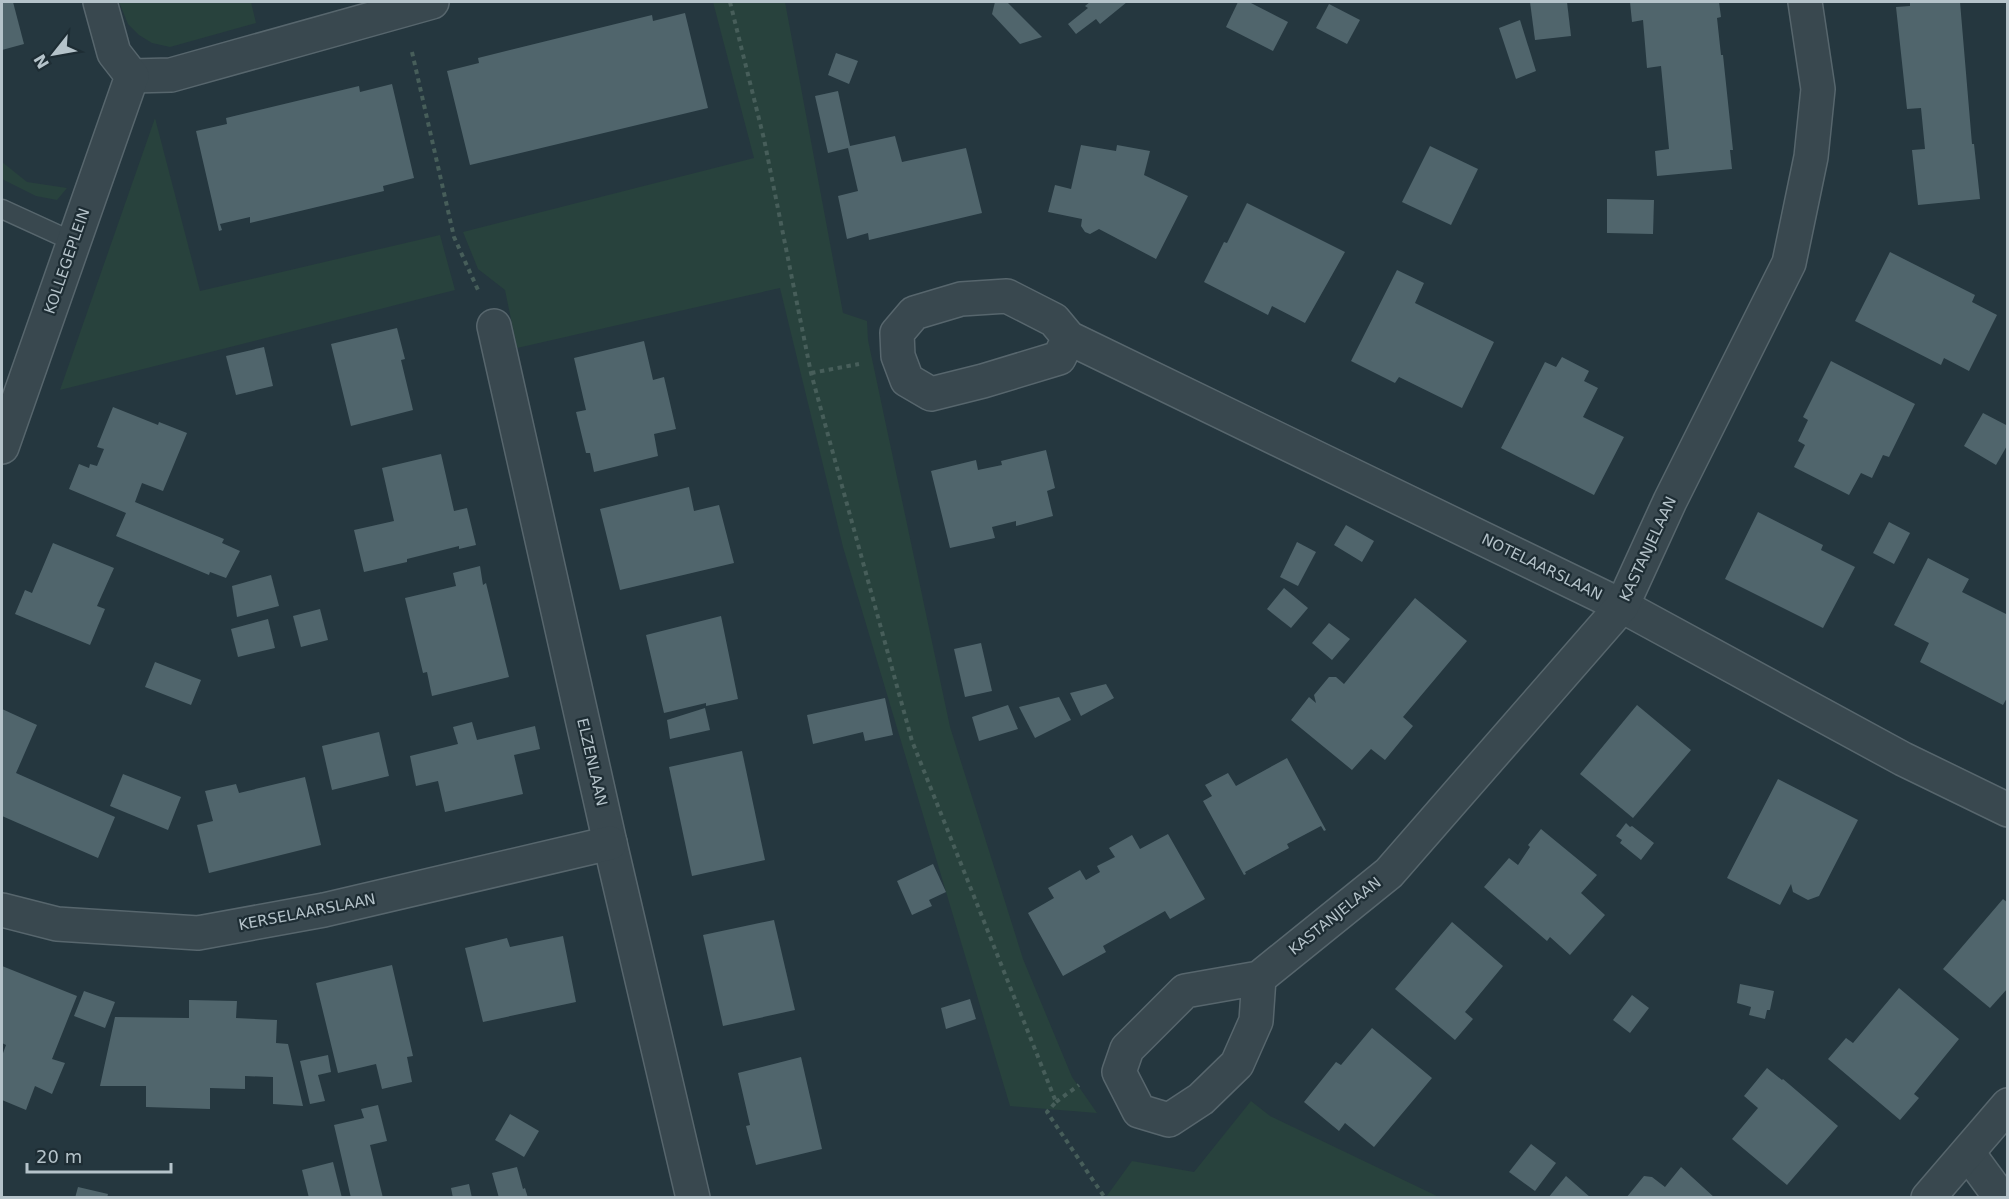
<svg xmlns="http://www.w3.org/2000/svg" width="2009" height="1199" viewBox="0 0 2009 1199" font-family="'DejaVu Sans',sans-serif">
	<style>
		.green { fill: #28423d }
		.building { fill: #50656c }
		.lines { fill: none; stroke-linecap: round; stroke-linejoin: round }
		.service-casing { stroke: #57666d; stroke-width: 21 }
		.minor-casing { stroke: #57666d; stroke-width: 36 }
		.path { stroke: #475e5a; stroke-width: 4; stroke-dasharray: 4.5 4.5; stroke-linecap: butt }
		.service { stroke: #39484f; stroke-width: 18 }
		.minor { stroke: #39484f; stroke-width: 33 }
		.labels { text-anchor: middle; stroke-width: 4.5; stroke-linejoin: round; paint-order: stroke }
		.street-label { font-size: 15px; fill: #b5c3ca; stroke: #1e2d34 }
	</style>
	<rect width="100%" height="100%" fill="#25373f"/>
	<g class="green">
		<polygon points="119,2 251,2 256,23 170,47 152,43 139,35 128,24"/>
		<polygon points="713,2 785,2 843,313 867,321 868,340 950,727 1023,959 1072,1077 1097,1113 1010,1106 843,547 780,288 517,348 505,290 478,269 463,232 754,158"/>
		<polygon points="155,118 200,291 440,235 455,290 60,390"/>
		<polygon points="2,162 27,182 67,188 57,200 36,196 2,179"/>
		<polygon points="1251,1101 1270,1116 1439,1197 1106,1197 1132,1161 1194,1172"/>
	</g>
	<g class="building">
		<polygon points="2,2 13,2 24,44 2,50"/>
		<polygon points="995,2 1007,2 1042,37 1020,44 992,14"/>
		<polygon points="1090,2 1127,2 1100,24 1096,19 1076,34 1068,24 1088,8 1085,6"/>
		<polygon points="1238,2 1249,2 1288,22 1273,51 1226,27"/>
		<polygon points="1530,2 1567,2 1571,36 1535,40"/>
		<polygon points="1630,2 1719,2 1721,17 1717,18 1721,55 1723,55 1733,150 1730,150 1732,169 1657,176 1655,151 1669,149 1661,66 1647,68 1643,20 1632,22"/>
		<polygon points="1910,2 1960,2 1972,144 1974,144 1980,199 1918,205 1912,150 1925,149 1921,108 1907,109 1896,7 1910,6"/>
		<polygon points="1329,4 1360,20 1347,44 1316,28"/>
		<polygon points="685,13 708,108 470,165 447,71 479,63 478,58 652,15 653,21"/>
		<polygon points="1520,20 1536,71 1516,79 1499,28"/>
		<polygon points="836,53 858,61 849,84 828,75"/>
		<polygon points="392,84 414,178 383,186 384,191 250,223 250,217 220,224 222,230 219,231 196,131 227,124 226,118 359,86 360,92"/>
		<polygon points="838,91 850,146 895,136 902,162 966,148 982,213 869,240 868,233 847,239 838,196 858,191 848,148 828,153 815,96"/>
		<polygon points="1081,145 1116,151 1117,145 1150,151 1144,175 1188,196 1156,259 1099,229 1090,234 1085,232 1081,226 1082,219 1048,212 1055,185 1071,189"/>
		<polygon points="1430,146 1478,169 1451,225 1402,202"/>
		<polygon points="1607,199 1654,200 1653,234 1607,233"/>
		<polygon points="1247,203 1345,252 1305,323 1272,306 1268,315 1204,282 1224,242 1227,243"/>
		<polygon points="1890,252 1975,295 1972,302 1997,315 1969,371 1944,358 1941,365 1855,321"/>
		<polygon points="1397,270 1424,283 1415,303 1494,342 1462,408 1399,377 1395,383 1351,361"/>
		<polygon points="397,328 405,359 401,360 413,410 351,426 331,344"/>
		<polygon points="644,341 653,380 664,377 676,429 654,434 658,456 594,472 590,453 586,453 576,412 586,410 574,358"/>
		<polygon points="264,347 273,386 236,395 226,356"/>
		<polygon points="1562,357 1589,371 1584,381 1598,388 1583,417 1624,437 1594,495 1501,448 1545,362 1556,367"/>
		<polygon points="1831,361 1915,404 1889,457 1883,455 1872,478 1861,473 1849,495 1794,467 1805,445 1798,441 1808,420 1803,417"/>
		<polygon points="113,407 158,425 159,422 187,433 163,491 142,483 135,502 224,539 222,543 240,551 226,578 210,572 209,575 116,536 126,513 69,489 79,464 89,468 90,464 97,466 104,449 97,447"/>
		<polygon points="1983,413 2008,426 2008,444 1996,465 1964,446"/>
		<polygon points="1046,450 1055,488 1047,491 1053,516 1016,526 1016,521 992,527 995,538 950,548 931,471 976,460 978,470 1002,465 1001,461"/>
		<polygon points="441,454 454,511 467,508 476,545 459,549 459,546 407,559 407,562 364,572 354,530 394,521 382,468"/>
		<polygon points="689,487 694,511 719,505 734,563 620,590 600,509"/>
		<polygon points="1758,512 1823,545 1821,550 1855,567 1823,628 1725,579"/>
		<polygon points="1889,522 1910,533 1894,564 1873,553"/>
		<polygon points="1346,525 1374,541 1362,562 1334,545"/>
		<polygon points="1297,542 1316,552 1298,586 1280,577"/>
		<polygon points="53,543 114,568 97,606 105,609 90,645 15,614 25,590 32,593"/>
		<polygon points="1928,558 1969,579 1962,592 2008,615 2008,696 2003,705 1920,662 1929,643 1894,625"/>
		<polygon points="480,566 483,585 486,583 509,677 432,696 427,672 423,673 405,598 456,586 453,573"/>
		<polygon points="271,575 279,606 237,617 232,586"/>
		<polygon points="1284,588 1308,608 1291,628 1267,609"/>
		<polygon points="1415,598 1467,641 1403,717 1413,726 1385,760 1371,749 1352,770 1291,720 1309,697 1316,703 1314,695 1329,677 1336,677 1344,684"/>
		<polygon points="320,609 328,640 301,647 293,616"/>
		<polygon points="721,616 738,699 706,706 706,703 664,713 646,635"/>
		<polygon points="268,619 275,648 238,657 231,629"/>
		<polygon points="1329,623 1350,639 1332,660 1312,643"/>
		<polygon points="981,643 992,691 965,697 954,649"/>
		<polygon points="155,662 201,680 191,705 145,687"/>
		<polygon points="1106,684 1114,698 1081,716 1070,693"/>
		<polygon points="1059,697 1071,720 1035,738 1019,707"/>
		<polygon points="885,698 893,735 865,741 863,732 813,744 807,715"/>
		<polygon points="1008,705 1018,729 979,741 972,717"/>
		<polygon points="1637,705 1691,750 1633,818 1580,774"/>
		<polygon points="705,708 710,730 670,739 667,720"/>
		<polygon points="2,709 37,725 16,773 115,817 98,858 2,816"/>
		<polygon points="472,722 477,740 535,726 540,749 514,755 523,794 445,812 438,781 416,786 410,756 458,744 453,727"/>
		<polygon points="379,732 389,776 332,790 322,746"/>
		<polygon points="742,751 765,860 692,876 669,767"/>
		<polygon points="1287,758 1326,830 1324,831 1321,826 1287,844 1289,848 1245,872 1246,874 1244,875 1203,801 1212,796 1205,785 1228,773 1236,786"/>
		<polygon points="123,774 181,797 168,830 110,806"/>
		<polygon points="305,777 321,845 209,873 197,825 213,821 205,791 236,784 239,793"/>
		<polygon points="1778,779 1858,820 1819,896 1808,900 1793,892 1791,884 1780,905 1727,878"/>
		<polygon points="1626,823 1630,827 1632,826 1654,843 1641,860 1620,843 1622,840 1616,836"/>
		<polygon points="1541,829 1597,875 1581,893 1605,915 1570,955 1550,937 1547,941 1484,887 1509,858 1518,865 1530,847 1528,845"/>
		<polygon points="1168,834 1205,899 1170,919 1165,911 1103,946 1106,952 1063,976 1028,913 1054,898 1048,888 1080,870 1086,880 1100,872 1097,866 1115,857 1109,848 1132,835 1140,849"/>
		<polygon points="933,864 946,892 929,900 932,906 912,915 897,881"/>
		<polygon points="2003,899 2008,903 2008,988 1990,1008 1943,969"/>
		<polygon points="774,920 795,1010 723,1026 703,935"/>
		<polygon points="1452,922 1503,966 1465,1012 1473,1019 1455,1040 1395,989"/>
		<polygon points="563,936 576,1002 483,1022 465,948 507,938 510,947"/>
		<polygon points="392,965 413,1056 407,1057 412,1082 382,1089 376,1064 338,1073 316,983"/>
		<polygon points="2,966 77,996 52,1059 65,1063 52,1094 35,1086 26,1110 2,1100 2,1056 6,1045 2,1043"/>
		<polygon points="1740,984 1774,991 1770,1010 1767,1010 1765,1019 1749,1015 1751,1007 1737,1003"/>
		<polygon points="1899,988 1959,1039 1914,1094 1919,1098 1900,1120 1828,1059 1846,1038 1853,1043"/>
		<polygon points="84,991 115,1002 105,1028 74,1016"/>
		<polygon points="1632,995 1649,1008 1630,1033 1613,1020"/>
		<polygon points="970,999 976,1019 946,1029 941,1008"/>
		<polygon points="189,1000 237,1001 236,1018 277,1020 276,1043 288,1044 303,1106 273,1104 273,1077 245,1076 245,1089 210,1088 210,1109 146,1107 146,1086 100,1086 115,1017 189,1018"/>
		<polygon points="1372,1028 1432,1078 1374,1147 1345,1123 1339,1131 1304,1102 1336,1062 1341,1065"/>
		<polygon points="328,1055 331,1072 318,1075 325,1101 310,1104 300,1061"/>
		<polygon points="801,1057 822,1149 756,1165 746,1126 750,1125 738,1073"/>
		<polygon points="1767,1068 1782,1080 1783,1079 1838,1126 1787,1185 1732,1139 1758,1108 1744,1096"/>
		<polygon points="378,1105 387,1141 370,1145 383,1198 351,1198 334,1125 364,1118 361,1109"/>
		<polygon points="510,1114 539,1131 524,1157 495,1140"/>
		<polygon points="1531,1144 1556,1163 1535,1191 1509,1172"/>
		<polygon points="333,1162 342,1198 309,1198 302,1170"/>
		<polygon points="517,1167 523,1189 525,1188 528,1198 499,1198 492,1173"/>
		<polygon points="1681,1167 1715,1198 1626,1198 1644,1176 1652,1177 1665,1187"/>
		<polygon points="1566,1176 1591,1198 1548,1198"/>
		<polygon points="469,1184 472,1198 453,1198 451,1188"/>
		<polygon points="78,1187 108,1194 107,1198 75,1198"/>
	</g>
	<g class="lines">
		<defs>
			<polyline id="service" points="2,209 74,242"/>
			<g id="minor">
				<polyline points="132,76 171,75 432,2"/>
				<polyline points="494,326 610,843 693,1198"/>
				<polyline points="1069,338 1059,358 983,381 931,394 907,380 898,356 897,333 914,313 961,299 1007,296 1054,320 1069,338 1622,606 1903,759 2008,810"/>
				<polyline points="2,447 132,76 114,53 100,2"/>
				<polyline points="2,910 57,924 198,933 324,910 610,843"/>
				<polyline points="1259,978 1256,1021 1237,1064 1201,1099 1169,1120 1139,1111 1119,1072 1127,1049 1185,991 1259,978 1389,873 1622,606 1670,501 1789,263 1811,157 1818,89 1805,2"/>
				<polyline points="1968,1153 2001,1198"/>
				<polyline points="1928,1198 2008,1105"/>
			</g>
		</defs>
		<use href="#service" class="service-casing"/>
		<use href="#minor" class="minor-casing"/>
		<g class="path">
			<polyline points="730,2 764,139 811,373 912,741 1056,1102 1047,1112 1105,1198"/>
			<polyline points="412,52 454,237 478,290"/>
			<polyline points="811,373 859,364"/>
			<polyline points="1056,1102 1079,1085"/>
		</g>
		<use href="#service" class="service"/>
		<use href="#minor" class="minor"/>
	</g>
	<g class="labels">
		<g class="street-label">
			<text transform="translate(67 261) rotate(-71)" y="5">KOLLEGEPLEIN</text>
			<text transform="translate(1648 549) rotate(-65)" y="5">KASTANJELAAN</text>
			<text transform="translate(1542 567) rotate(26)" y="5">NOTELAARSLAAN</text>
			<text transform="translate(592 762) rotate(77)" y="5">ELZENLAAN</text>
			<text transform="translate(307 912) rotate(-11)" y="5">KERSELAARSLAAN</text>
			<text transform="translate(1335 916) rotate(-39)" y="5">KASTANJELAAN</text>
		</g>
	</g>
	<rect width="2009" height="1199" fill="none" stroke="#b5c3ca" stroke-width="6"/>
	<g transform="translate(54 54) rotate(239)" stroke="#1e2d34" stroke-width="4.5" paint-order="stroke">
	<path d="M0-4.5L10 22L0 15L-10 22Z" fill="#b5c3ca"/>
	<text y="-9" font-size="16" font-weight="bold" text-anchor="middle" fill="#b5c3ca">N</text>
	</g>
	<path d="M27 1163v9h144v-9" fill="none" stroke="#b5c3ca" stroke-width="3"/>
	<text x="36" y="1163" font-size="18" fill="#b5c3ca" stroke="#1e2d34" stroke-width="4.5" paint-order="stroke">20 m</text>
</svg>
